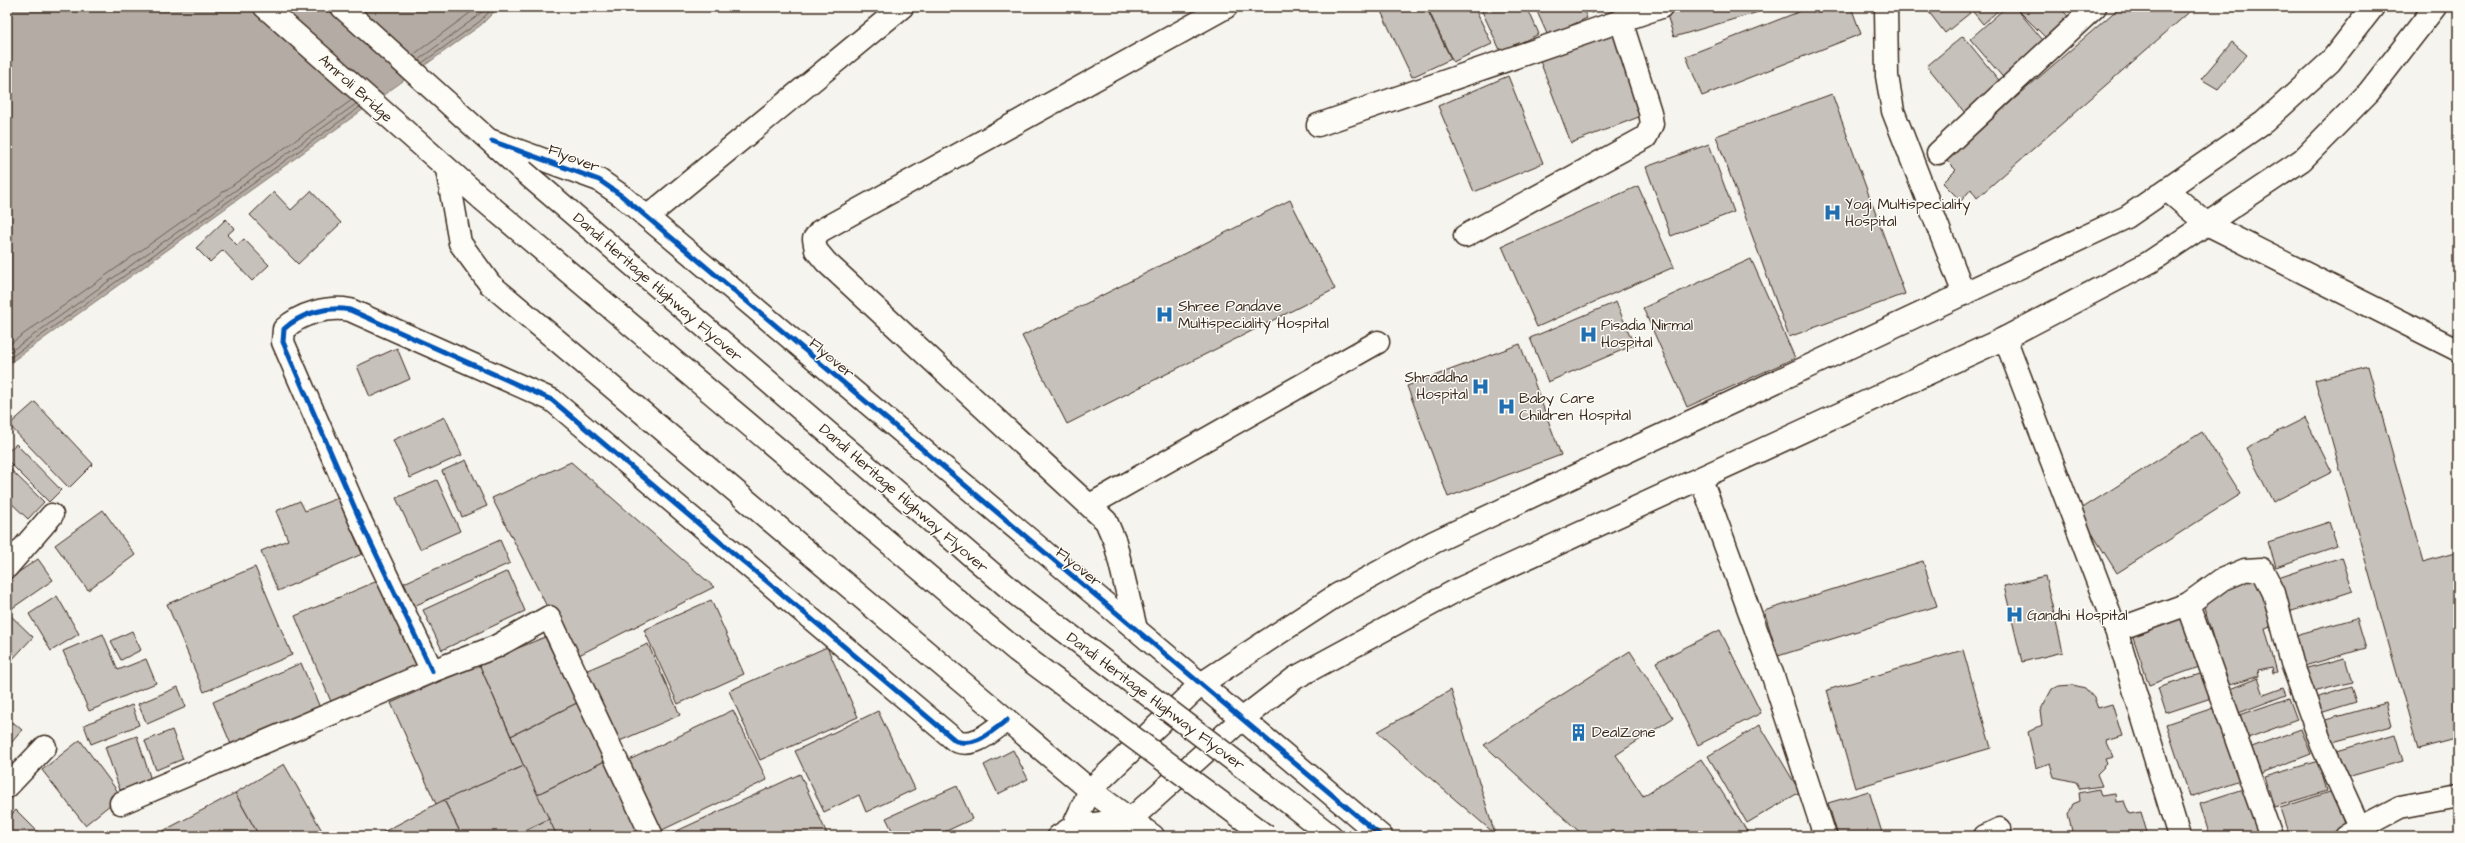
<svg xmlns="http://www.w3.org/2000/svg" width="2465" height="843" viewBox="0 0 2465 843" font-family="'Architects Daughter',sans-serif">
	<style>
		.water { fill: #b4aca4; stroke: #84786e }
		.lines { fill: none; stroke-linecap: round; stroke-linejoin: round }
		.shore { stroke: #6b5e54; stroke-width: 1 }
		.building { fill: #c7c1bb; stroke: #3b2a1e }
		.minor-casing { stroke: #3b2a1e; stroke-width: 25 }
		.major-casing { stroke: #3b2a1e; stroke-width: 25 }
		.highway-casing { stroke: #3b2a1e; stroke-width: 25 }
		.minor { stroke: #fdfcf7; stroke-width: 22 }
		.major { stroke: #fdfcf7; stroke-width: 22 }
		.highway { stroke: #fdfcf7; stroke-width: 22 }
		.highway-bridge-casing { stroke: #3b2a1e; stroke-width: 25; stroke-linecap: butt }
		.highway-bridge { stroke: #fdfcf7; stroke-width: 22 }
		.cycleway-casing { stroke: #fdfcf7; stroke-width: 8 }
		.cycleway { stroke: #0057b8; stroke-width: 5 }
		.labels { text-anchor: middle; stroke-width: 3; stroke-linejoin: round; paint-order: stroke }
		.street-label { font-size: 15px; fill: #3b2a1e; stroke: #fdfcf7 }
		.poi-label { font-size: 15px; fill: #3b2a1e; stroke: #fdfcf7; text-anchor: start }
	</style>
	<rect width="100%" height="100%" fill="#f5f4ee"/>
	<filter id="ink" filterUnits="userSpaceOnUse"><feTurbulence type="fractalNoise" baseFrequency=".025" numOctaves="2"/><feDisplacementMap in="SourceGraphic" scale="8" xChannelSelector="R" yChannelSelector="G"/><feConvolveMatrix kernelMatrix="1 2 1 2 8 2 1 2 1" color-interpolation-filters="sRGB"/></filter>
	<g filter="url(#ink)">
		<polygon class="water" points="7,7 499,7 481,25 7,365"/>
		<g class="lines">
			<g class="shore">
				<polyline points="413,55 478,7"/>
				<polyline points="418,60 475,18 487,7"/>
				<polyline points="422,63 479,22 494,7"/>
				<polyline points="7,346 352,100"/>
				<polyline points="7,354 356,104"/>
				<polyline points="7,360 360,107"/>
			</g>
		</g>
		<g class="building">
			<polygon points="1379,7 1426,7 1451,59 1412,77"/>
			<polygon points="1427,7 1474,7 1492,44 1453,62"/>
			<polygon points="1480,7 1527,7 1539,34 1501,52"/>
			<polygon points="1535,7 1582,7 1587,18 1548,36"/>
			<polygon points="1588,7 1605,7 1591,13"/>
			<polygon points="1681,7 1775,7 1674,37 1666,12"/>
			<polygon points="1811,7 1851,7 1861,34 1702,96 1686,56"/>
			<polygon points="1925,7 1966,7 1970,13 1945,33"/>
			<polygon points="1969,7 2002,7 1983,24"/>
			<polygon points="2006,7 2015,7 2048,46 2007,82 1970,39"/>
			<polygon points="2059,7 2073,21 2051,43 2016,8"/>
			<polygon points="2120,7 2195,7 1977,198 1971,189 1961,201 1943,183 1956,170 1945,159"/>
			<polygon points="1613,33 1644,115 1571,143 1540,61"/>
			<polygon points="1963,36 2002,84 1965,113 1927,66"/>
			<polygon points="2232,42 2247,55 2218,89 2201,79"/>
			<polygon points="1508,76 1543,163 1474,192 1438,106"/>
			<polygon points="1832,94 1905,294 1789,337 1716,136"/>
			<polygon points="1709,144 1734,212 1671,236 1646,167"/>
			<polygon points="1638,186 1674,267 1537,327 1502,246"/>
			<polygon points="311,191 341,223 298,264 250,215 274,192 291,210"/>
			<polygon points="1290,200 1335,289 1067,424 1022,336"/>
			<polygon points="226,219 235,228 227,235 237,245 244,239 269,265 252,281 223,250 210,262 196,248"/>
			<polygon points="1751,259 1795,358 1687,407 1643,308"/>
			<polygon points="1616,302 1634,345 1548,382 1530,338"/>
			<polygon points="1520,344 1561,455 1448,497 1407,386"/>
			<polygon points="397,348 410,379 370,397 357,366"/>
			<polygon points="2368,366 2423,562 2458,552 2458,738 2418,749 2315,380"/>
			<polygon points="35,402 93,464 69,488 9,425"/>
			<polygon points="445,417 462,455 410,478 393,440"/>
			<polygon points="2305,418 2332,472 2273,502 2246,448"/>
			<polygon points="2202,432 2241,494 2117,573 2078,511"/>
			<polygon points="16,444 61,490 49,502 7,460 7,452"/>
			<polygon points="466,460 487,506 462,517 442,471"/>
			<polygon points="571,462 714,587 573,658 492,498"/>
			<polygon points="7,466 44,502 28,519 7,499"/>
			<polygon points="437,480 460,531 420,549 396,498"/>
			<polygon points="338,498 362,554 278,591 261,551 288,540 276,511 300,501 305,511"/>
			<polygon points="103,510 135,555 88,590 55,545"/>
			<polygon points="2329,522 2337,546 2276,567 2268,542"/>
			<polygon points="500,540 510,563 414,606 404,583"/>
			<polygon points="2342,557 2353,591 2289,612 2278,578"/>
			<polygon points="38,559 53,580 11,609 7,603 7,580"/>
			<polygon points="1923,561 1937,606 1778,656 1764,611"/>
			<polygon points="255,567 292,655 204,692 167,604"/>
			<polygon points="508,571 525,611 442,650 423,610"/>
			<polygon points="2045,576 2063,652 2022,662 2004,586"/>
			<polygon points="2259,576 2276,624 2265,628 2277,672 2273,673 2272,667 2258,670 2259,676 2227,686 2202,600 2218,596 2217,588"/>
			<polygon points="382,579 419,667 332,704 295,616"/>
			<polygon points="57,596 79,634 51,651 29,614"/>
			<polygon points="711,600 744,674 678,704 644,630"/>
			<polygon points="7,612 33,637 10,662 7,658"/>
			<polygon points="2183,613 2202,666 2149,685 2131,631"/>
			<polygon points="2357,618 2366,648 2301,667 2292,636"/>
			<polygon points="1720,630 1761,713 1698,745 1656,662"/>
			<polygon points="132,631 141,650 121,660 111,641"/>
			<polygon points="103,634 118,670 146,659 156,683 89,711 63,651"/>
			<polygon points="545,637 577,703 511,736 479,664"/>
			<polygon points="648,644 680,715 615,743 583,672"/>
			<polygon points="827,647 858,717 760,760 729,691"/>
			<polygon points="1963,650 1991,748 1855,788 1827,690"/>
			<polygon points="1630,651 1673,718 1616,755 1643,796 1701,759 1750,836 1584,836 1484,745"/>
			<polygon points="2345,658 2352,682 2310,693 2303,669"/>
			<polygon points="301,663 321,710 233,749 213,702"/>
			<polygon points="479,664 524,766 436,804 391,703"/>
			<polygon points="2206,672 2214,697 2166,713 2158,688"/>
			<polygon points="2258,678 2264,695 2283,688 2286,695 2236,714 2227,690"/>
			<polygon points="2073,685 2085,688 2094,698 2098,708 2112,704 2122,736 2106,741 2113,757 2105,759 2107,764 2097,774 2102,786 2080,789 2076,782 2054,777 2050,763 2036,768 2028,732 2042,725 2040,711 2052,689 2058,686"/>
			<polygon points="178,687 186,707 147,724 138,704"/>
			<polygon points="2351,687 2356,702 2317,714 2312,699"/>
			<polygon points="1451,690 1495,834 1377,732"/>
			<polygon points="2289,698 2297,720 2245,739 2237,716"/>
			<polygon points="577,703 605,761 536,795 511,736"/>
			<polygon points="2386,703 2392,726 2329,743 2322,721"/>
			<polygon points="132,705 139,725 91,744 84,725"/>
			<polygon points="2219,706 2243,779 2190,797 2166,724"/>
			<polygon points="733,710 767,780 658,832 625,762"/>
			<polygon points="878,711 915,789 866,812 859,795 824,812 795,751"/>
			<polygon points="7,717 22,730 7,748"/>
			<polygon points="1760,725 1800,792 1747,823 1708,756"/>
			<polygon points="2301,729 2311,754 2259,774 2249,748"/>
			<polygon points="172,730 183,759 156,770 145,741"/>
			<polygon points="2395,734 2403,761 2344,778 2337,751"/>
			<polygon points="137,736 151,780 120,790 105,747"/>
			<polygon points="80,740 121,796 85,825 42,770"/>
			<polygon points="1013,750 1028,779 998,794 984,765"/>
			<polygon points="605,761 640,834 636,836 557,836 536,795"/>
			<polygon points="2318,761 2327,791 2274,807 2265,777"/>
			<polygon points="284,764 325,836 259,836 235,793"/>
			<polygon points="524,766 549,819 513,836 462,836 444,800"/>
			<polygon points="800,774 828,836 666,836"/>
			<polygon points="957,786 972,819 936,836 895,836 886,818"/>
			<polygon points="2249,787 2264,836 2210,836 2200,803"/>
			<polygon points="2099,789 2101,796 2115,794 2116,802 2124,801 2129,814 2141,812 2148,836 2061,836 2072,831 2068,815 2073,804 2080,801 2079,793"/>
			<polygon points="1869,791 1883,836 1838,836 1828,803"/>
			<polygon points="2333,791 2345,827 2317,836 2289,836 2280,808"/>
			<polygon points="235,793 259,836 163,836 161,832"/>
			<polygon points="444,800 462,836 376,836 436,804"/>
			<polygon points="16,810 42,836 7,836 7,819"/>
			<polygon points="549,819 557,836 513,836"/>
			<polygon points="2458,830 2458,836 2444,836 2444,834"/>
		</g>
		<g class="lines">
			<defs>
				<g id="minor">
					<polyline points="1886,7 1887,76 1893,111 1964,294"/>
					<polyline points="1318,125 1661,7"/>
					<polyline points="492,141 599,180 622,196 1381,836"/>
					<polyline points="1938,153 2095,7"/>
					<polyline points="447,169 460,243 490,284 1090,790 1153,836"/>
					<polyline points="2167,190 2207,224 2458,350"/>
					<polyline points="647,217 902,7"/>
					<polyline points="1465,236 1646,137 1652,124 1650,112 1621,21"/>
					<polyline points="2005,338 2116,630 2179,836"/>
					<polyline points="1701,479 1773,676 1825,836"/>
					<polyline points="1090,505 1378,342"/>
					<polyline points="7,567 52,515"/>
					<polyline points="2188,604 2271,836"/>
					<polyline points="1136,629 1115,542 1106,521 826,262 816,250 814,239 820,231 1226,7"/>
					<polyline points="2116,630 2188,604 2221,580 2245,570 2262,569 2274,593 2292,663 2322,745 2360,829"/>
					<path d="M432,671L360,520L283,342L284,329C301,313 328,306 350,310L552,400L956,741C976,748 991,731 1007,720"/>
					<polyline points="7,787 45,747"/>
					<polyline points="121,803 432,671 495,647 549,617 652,836"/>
					<polyline points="1073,827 1131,819"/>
					<polyline points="1059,836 1073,827 1090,790"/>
					<polyline points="1985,836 2000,829"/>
					<polyline points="2345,836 2400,807 2458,796"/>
				</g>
				<g id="major">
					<polyline points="1090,790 1201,684 1337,595 1434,542 2127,217 2264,122 2330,62 2373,7"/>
					<polyline points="1131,819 1242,719 1295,678 1459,589 2005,338 2150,262 2302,160 2369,92 2435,7"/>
				</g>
				<g id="highway">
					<polyline points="265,7 482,199"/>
					<polyline points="342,7 523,171"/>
					<polyline points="1270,788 1331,836"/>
				</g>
			</defs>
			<use href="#minor" class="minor-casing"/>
			<use href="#major" class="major-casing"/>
			<use href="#highway" class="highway-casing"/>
			<use href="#minor" class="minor"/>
			<use href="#major" class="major"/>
			<use href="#highway" class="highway"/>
			<defs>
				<g id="highway-bridge">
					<polyline points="523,171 1016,594 1270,788"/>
					<polyline points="482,199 1017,651 1266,836"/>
				</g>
			</defs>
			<use href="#highway-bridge" class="highway-bridge-casing"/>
			<use href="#highway-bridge" class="highway-bridge"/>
			<defs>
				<g id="cycleway">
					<polyline points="492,141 599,180 622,196 1381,836"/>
					<path d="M432,671L360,520L283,342L284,329C301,313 328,306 350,310L552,400L956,741C976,748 991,731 1007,720"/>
				</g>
			</defs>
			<use href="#cycleway" class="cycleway-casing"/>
			<use href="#cycleway" class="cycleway"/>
		</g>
	</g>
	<defs>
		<symbol id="hospital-bare" viewBox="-9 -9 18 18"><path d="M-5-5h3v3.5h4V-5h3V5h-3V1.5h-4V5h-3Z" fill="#1f6fb2" stroke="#fdfcf7" stroke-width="2.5" paint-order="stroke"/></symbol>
		<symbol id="building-bare" viewBox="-9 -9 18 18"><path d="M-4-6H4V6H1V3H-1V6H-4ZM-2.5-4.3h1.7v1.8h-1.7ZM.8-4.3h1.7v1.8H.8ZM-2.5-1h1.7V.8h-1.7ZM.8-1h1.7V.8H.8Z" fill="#1f6fb2" stroke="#fdfcf7" stroke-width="2.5" paint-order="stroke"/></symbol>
	</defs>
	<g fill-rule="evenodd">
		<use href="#hospital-bare" x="1820" y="200" width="25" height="25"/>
		<use href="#hospital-bare" x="1152" y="302" width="25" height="25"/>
		<use href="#hospital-bare" x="1576" y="322" width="25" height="25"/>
		<use href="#hospital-bare" x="1468" y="374" width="25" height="25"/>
		<use href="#hospital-bare" x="1494" y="394" width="25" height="25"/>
		<use href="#hospital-bare" x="2002" y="602" width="25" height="25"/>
		<use href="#building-bare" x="1566" y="720" width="25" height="25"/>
	</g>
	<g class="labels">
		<g class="street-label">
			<text transform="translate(356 88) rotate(42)" y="5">Amroli Bridge</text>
			<text transform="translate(574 158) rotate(21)" y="5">Flyover</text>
			<text transform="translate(658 287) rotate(41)" y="5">Dandi Heritage Highway Flyover</text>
			<text transform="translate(832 358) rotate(40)" y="5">Flyover</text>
			<text transform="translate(904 498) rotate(41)" y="5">Dandi Heritage Highway Flyover</text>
			<text transform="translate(1079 567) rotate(39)" y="5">Flyover</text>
			<text transform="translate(1156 701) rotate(37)" y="5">Dandi Heritage Highway Flyover</text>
		</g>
		<g class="poi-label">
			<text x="1845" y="209">Yogi Multispeciality<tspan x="1845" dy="17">Hospital</tspan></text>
			<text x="1178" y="311">Shree Pandave<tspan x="1178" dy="17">Multispeciality Hospital</tspan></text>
			<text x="1601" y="330">Pisadia Nirmal<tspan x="1601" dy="17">Hospital</tspan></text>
			<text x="1468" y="382" text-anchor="end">Shraddha<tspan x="1468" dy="17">Hospital</tspan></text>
			<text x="1519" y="403">Baby Care<tspan x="1519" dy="17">Children Hospital</tspan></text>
			<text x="2027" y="620">Gandhi Hospital</text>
			<text x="1592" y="737">DealZone</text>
		</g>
	</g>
	<rect width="2465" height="843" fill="none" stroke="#fdfcf7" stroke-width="24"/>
	<rect x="12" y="12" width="2441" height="819" fill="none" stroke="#3b2a1e" stroke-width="1.5" filter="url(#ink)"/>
</svg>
